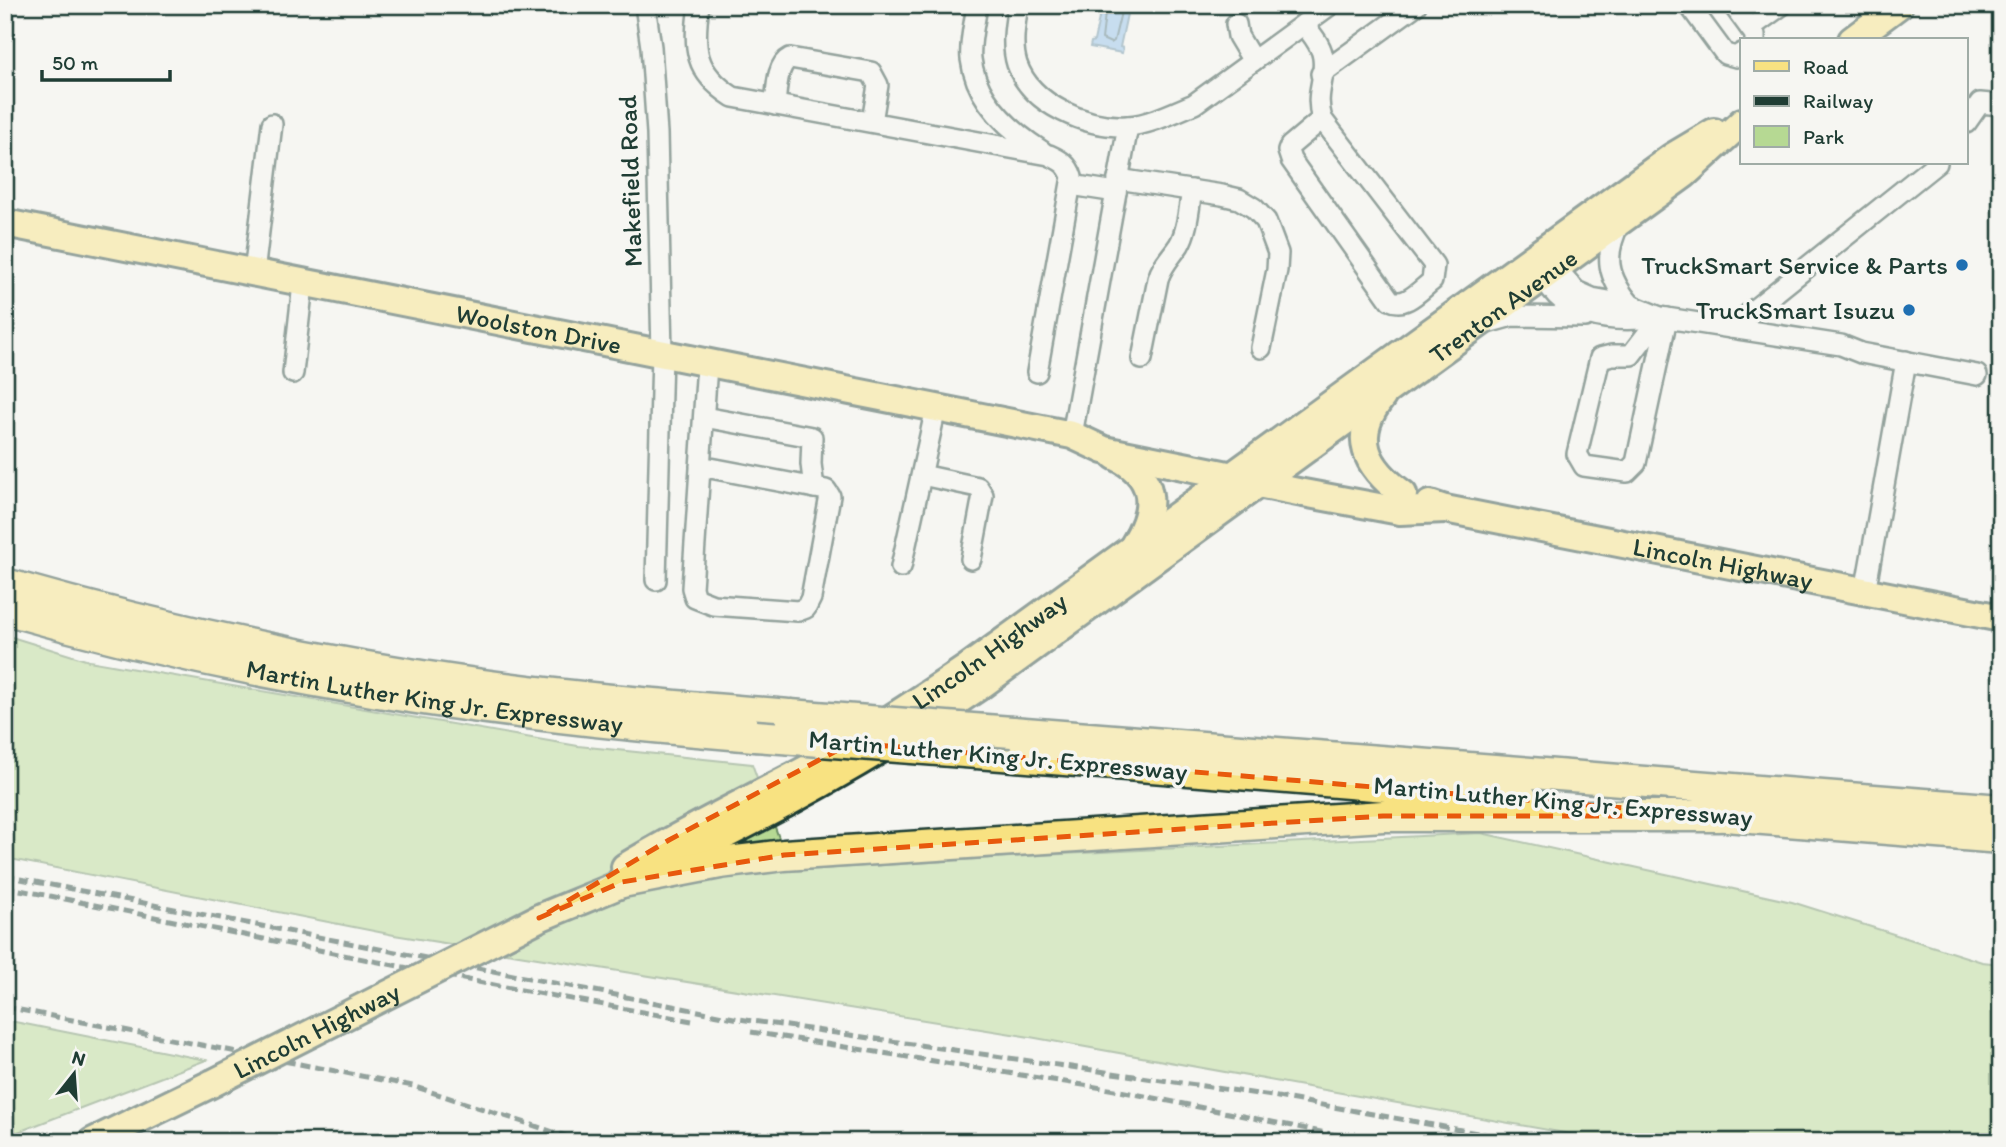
<svg xmlns="http://www.w3.org/2000/svg" width="2006" height="1147" viewBox="0 0 2006 1147" font-family="Itim,sans-serif">
	<style>
		.green { fill: #b6d993; stroke: #6a8b64; stroke-width: 2 }
		.water { fill: #8ebfea; stroke: #628ba1; stroke-width: 2 }
		.lines { fill: none; stroke-linecap: round; stroke-linejoin: round }
		.shore { stroke: #4b717d; stroke-width: 2 }
		.minor-casing { stroke: #1f3d34; stroke-width: 24 }
		.major-casing { stroke: #1f3d34; stroke-width: 32 }
		.highway-casing { stroke: #1f3d34; stroke-width: 35 }
		.minor { stroke: #f6f6f2; stroke-width: 19 }
		.major { stroke: #f8e281; stroke-width: 26 }
		.highway { stroke: #f8e281; stroke-width: 30 }
		.rail { stroke: #1f3d34; stroke-width: 5; stroke-dasharray: 10 5; stroke-linecap: butt }
		.major-bridge-casing { stroke: #1f3d34; stroke-width: 32; stroke-linecap: butt }
		.highway-bridge-casing { stroke: #1f3d34; stroke-width: 35; stroke-linecap: butt }
		.major-bridge { stroke: #f8e281; stroke-width: 26 }
		.highway-bridge { stroke: #f8e281; stroke-width: 30 }
		.marked { fill: none; stroke: #e8590c; stroke-width: 5; stroke-dasharray: 14 9; stroke-linejoin: round }
		.poi-dot { fill: #1f6fb2; stroke: #f6f6f2; stroke-width: 2.5 }
		.labels { text-anchor: middle; stroke-width: 7; stroke-linejoin: round; paint-order: stroke }
		.street-label { font-size: 26px; fill: #1f3d34; stroke: #f6f6f2 }
		.poi-label { font-size: 26px; fill: #1f3d34; stroke: #f6f6f2; text-anchor: end }
	</style>
	<rect width="100%" height="100%" fill="#f6f6f2"/>
	<filter id="ink" filterUnits="userSpaceOnUse"><feTurbulence type="fractalNoise" baseFrequency=".0143" numOctaves="2"/><feDisplacementMap in="SourceGraphic" scale="14" xChannelSelector="R" yChannelSelector="G"/><feConvolveMatrix kernelMatrix="1 2 1 2 8 2 1 2 1" color-interpolation-filters="sRGB"/></filter>
	<g filter="url(#ink)">
		<g class="green">
			<polygon points="5,635 89,661 578,746 752,764 791,871 1042,855 1481,833 1792,902 1982,962 2001,964 2001,1142 1615,1142 1030,1037 394,935 5,858"/>
			<polygon points="5,1020 206,1060 5,1137"/>
		</g>
		<polygon class="water" points="1098,5 1140,5 1127,14 1120,47 1123,48 1122,53 1090,47 1091,42 1094,41 1101,9"/>
		<g class="lines">
			<polyline class="shore" points="1106,5 1102,39 1111,43 1114,41 1121,12 1128,5"/>
			<defs>
				<g id="minor">
					<polyline points="645,5 651,47 657,133 662,354 656,580"/>
					<path d="M699,5C693,48 694,72 733,97L1049,155C1060,160 1068,164 1072,177L1037,372"/>
					<path d="M977,5C975,22 969,42 971,59C976,100 1009,130 1042,151"/>
					<path d="M1018,5C1015,24 1011,45 1017,64C1031,105 1087,128 1128,126C1148,125 1175,112 1194,104L1330,5"/>
					<polyline points="1689,5 1725,54 1736,57 1742,53"/>
					<polyline points="1733,5 1755,35 1755,40"/>
					<polyline points="1236,24 1238,36 1253,61"/>
					<path d="M1304,24C1311,34 1322,45 1323,58C1326,81 1314,93 1322,119L1434,265L1432,281C1420,290 1406,308 1390,300L1291,160L1288,151L1290,146L1322,119"/>
					<polyline points="1750,28 1782,5"/>
					<polyline points="1321,74 1416,5"/>
					<path d="M775,105C777,90 776,65 790,58L871,72L878,85L872,122"/>
					<polyline points="1966,123 1980,103 2001,105"/>
					<polyline points="1118,179 1222,195 1239,199 1254,208 1266,221 1278,253 1277,270 1261,348"/>
					<polyline points="1071,185 1116,192"/>
					<path d="M1620,222C1603,256 1607,277 1631,305"/>
					<polyline points="1547,261 1556,268 1576,291 1592,298 1631,305 1660,317 1841,345 1861,353 1977,375"/>
					<path d="M1540,265C1555,319 1612,324 1659,317"/>
					<polyline points="254,273 272,124"/>
					<polyline points="1660,317 1631,355 1612,355 1600,358 1577,454 1584,466 1627,472 1636,463 1667,318"/>
					<polyline points="1487,323 1512,316 1585,317"/>
					<polyline points="1731,328 1937,163"/>
					<path d="M1142,359L1158,279C1162,265 1171,257 1179,245C1188,230 1189,207 1192,190"/>
					<polyline points="293,373 303,284"/>
					<polyline points="704,417 812,437 811,464 814,488"/>
					<polyline points="1072,435 1128,126"/>
					<path d="M700,466L826,490L830,496L811,598L806,608L798,611L713,605L695,598L692,588C697,513 702,438 707,364"/>
					<polyline points="922,475 978,487 983,495 971,559"/>
					<polyline points="901,567 936,408"/>
					<polyline points="1865,592 1906,361"/>
				</g>
				<g id="major">
					<polyline points="1852,40 1899,5"/>
					<path id="s1" d="M5,223L1072,435L1104,450L1233,476L1258,484L1298,492L1400,511L1445,509"/>
					<path d="M1382,397C1350,437 1366,467 1403,494"/>
					<path d="M1115,456C1157,476 1157,509 1134,545"/>
					<path id="s2" d="M1430,504L1445,509L2001,618"/>
					<path id="s3" d="M625,867C684,831 747,801 809,768C863,737 916,703 967,668L1672,157L1714,132"/>
					<path id="s4" d="M539,918C586,898 635,880 681,857C785,807 884,751 980,686L1685,174L1742,122"/>
					<polyline points="92,1142 213,1083"/>
				</g>
				<g id="highway">
					<path d="M5,584C162,629 322,663 483,685C585,699 688,707 790,715"/>
					<path id="s5" d="M5,609C251,680 500,716 755,736"/>
					<polyline points="1012,732 2001,810"/>
					<polyline points="977,753 1521,797"/>
					<polyline points="1700,814 2001,838"/>
					<polyline points="622,882 720,863 784,855 1383,816 1718,816"/>
				</g>
			</defs>
			<use href="#minor" class="minor-casing"/>
			<use href="#major" class="major-casing"/>
			<use href="#highway" class="highway-casing"/>
			<use href="#minor" class="minor"/>
			<use href="#major" class="major"/>
			<use href="#highway" class="highway"/>
			<g class="rail">
				<polyline points="5,876 739,1019 1272,1096 1528,1142"/>
				<polyline points="5,887 483,983 692,1021"/>
				<polyline points="5,1007 413,1086 584,1142"/>
				<polyline points="751,1032 1115,1090 1371,1142"/>
			</g>
			<defs>
				<g id="major-bridge">
					<path id="s6" d="M213,1083L539,918"/>
				</g>
				<g id="highway-bridge">
					<polyline points="790,715 1012,732"/>
					<polyline points="755,736 977,753"/>
				</g>
			</defs>
			<use href="#major-bridge" class="major-bridge-casing"/>
			<use href="#highway-bridge" class="highway-bridge-casing"/>
			<use href="#major-bridge" class="major-bridge"/>
			<use href="#highway-bridge" class="highway-bridge"/>
		</g>
	</g>
	<path d="M0 0H2006V1147H0ZM851,743L1718,816H1383L784,855L622,882L539,918L669,840Z" fill="#f6f6f2" fill-opacity=".55" fill-rule="evenodd"/>
	<path class="marked" d="M851,743L1718,816H1383L784,855L622,882L539,918L669,840Z"/>
	<g class="poi-dot">
		<circle cx="1962" cy="265" r="7"/>
		<circle cx="1909" cy="310" r="7"/>
	</g>
	<g class="labels">
		<g class="street-label">
			<text transform="translate(630 181) rotate(-92)" y="9">Makefield Road</text>
			<text dy="9" stroke="none"><textPath href="#s4" startOffset="1146">Trenton Avenue</textPath></text>
			<text dy="9" stroke="none"><textPath href="#s1" startOffset="544">Woolston Drive</textPath></text>
			<text dy="9" stroke="none"><textPath href="#s2" startOffset="299">Lincoln Highway</textPath></text>
			<text dy="9" stroke="none"><textPath href="#s3" startOffset="424">Lincoln Highway</textPath></text>
			<text dy="9" stroke="none"><textPath href="#s5" startOffset="439">Martin Luther King Jr. Expressway</textPath></text>
			<text transform="translate(998 755) rotate(5)" y="9">Martin Luther King Jr. Expressway</text>
			<text transform="translate(1563 801) rotate(5)" y="9">Martin Luther King Jr. Expressway</text>
			<text dy="9" stroke="none"><textPath href="#s6" startOffset="116">Lincoln Highway</textPath></text>
		</g>
		<g class="poi-label">
			<text x="1948" y="274">TruckSmart Service &amp; Parts</text>
			<text x="1895" y="319">TruckSmart Isuzu</text>
		</g>
	</g>
	<rect width="2006" height="1147" fill="none" stroke="#f6f6f2" stroke-width="28"/>
	<rect x="14" y="14" width="1978" height="1119" fill="none" stroke="#1f3d34" stroke-width="2.5" filter="url(#ink)"/>
	<rect x="1740" y="38" width="228" height="126" fill="#f6f6f2" stroke="#a0aca6" stroke-width="2"/>
	<rect x="1754" y="61" width="35" height="10" fill="#f8e281" stroke="#a0aca6" stroke-width="2"/>
	<text x="1803" y="74" font-size="21" fill="#1f3d34">Road</text>
	<rect x="1754" y="96" width="35" height="10" fill="#1f3d34" stroke="#a0aca6" stroke-width="2"/>
	<text x="1803" y="108" font-size="21" fill="#1f3d34">Railway</text>
	<rect x="1754" y="126" width="35" height="21" fill="#b6d993" stroke="#a0aca6" stroke-width="2"/>
	<text x="1803" y="144" font-size="21" fill="#1f3d34">Park</text>
	<g transform="translate(74 1074) rotate(17)" stroke="#f6f6f2" stroke-width="5" paint-order="stroke">
	<path d="M0-5L12 26L0 18L-12 26Z" fill="#1f3d34"/>
	<text y="-10" font-size="19" font-weight="bold" text-anchor="middle" fill="#1f3d34">N</text>
	</g>
	<path d="M42 70v10h128v-10" fill="none" stroke="#1f3d34" stroke-width="3.5"/>
	<text x="52" y="70" font-size="21" fill="#1f3d34" stroke="#f6f6f2" stroke-width="5" paint-order="stroke">50 m</text>
</svg>
